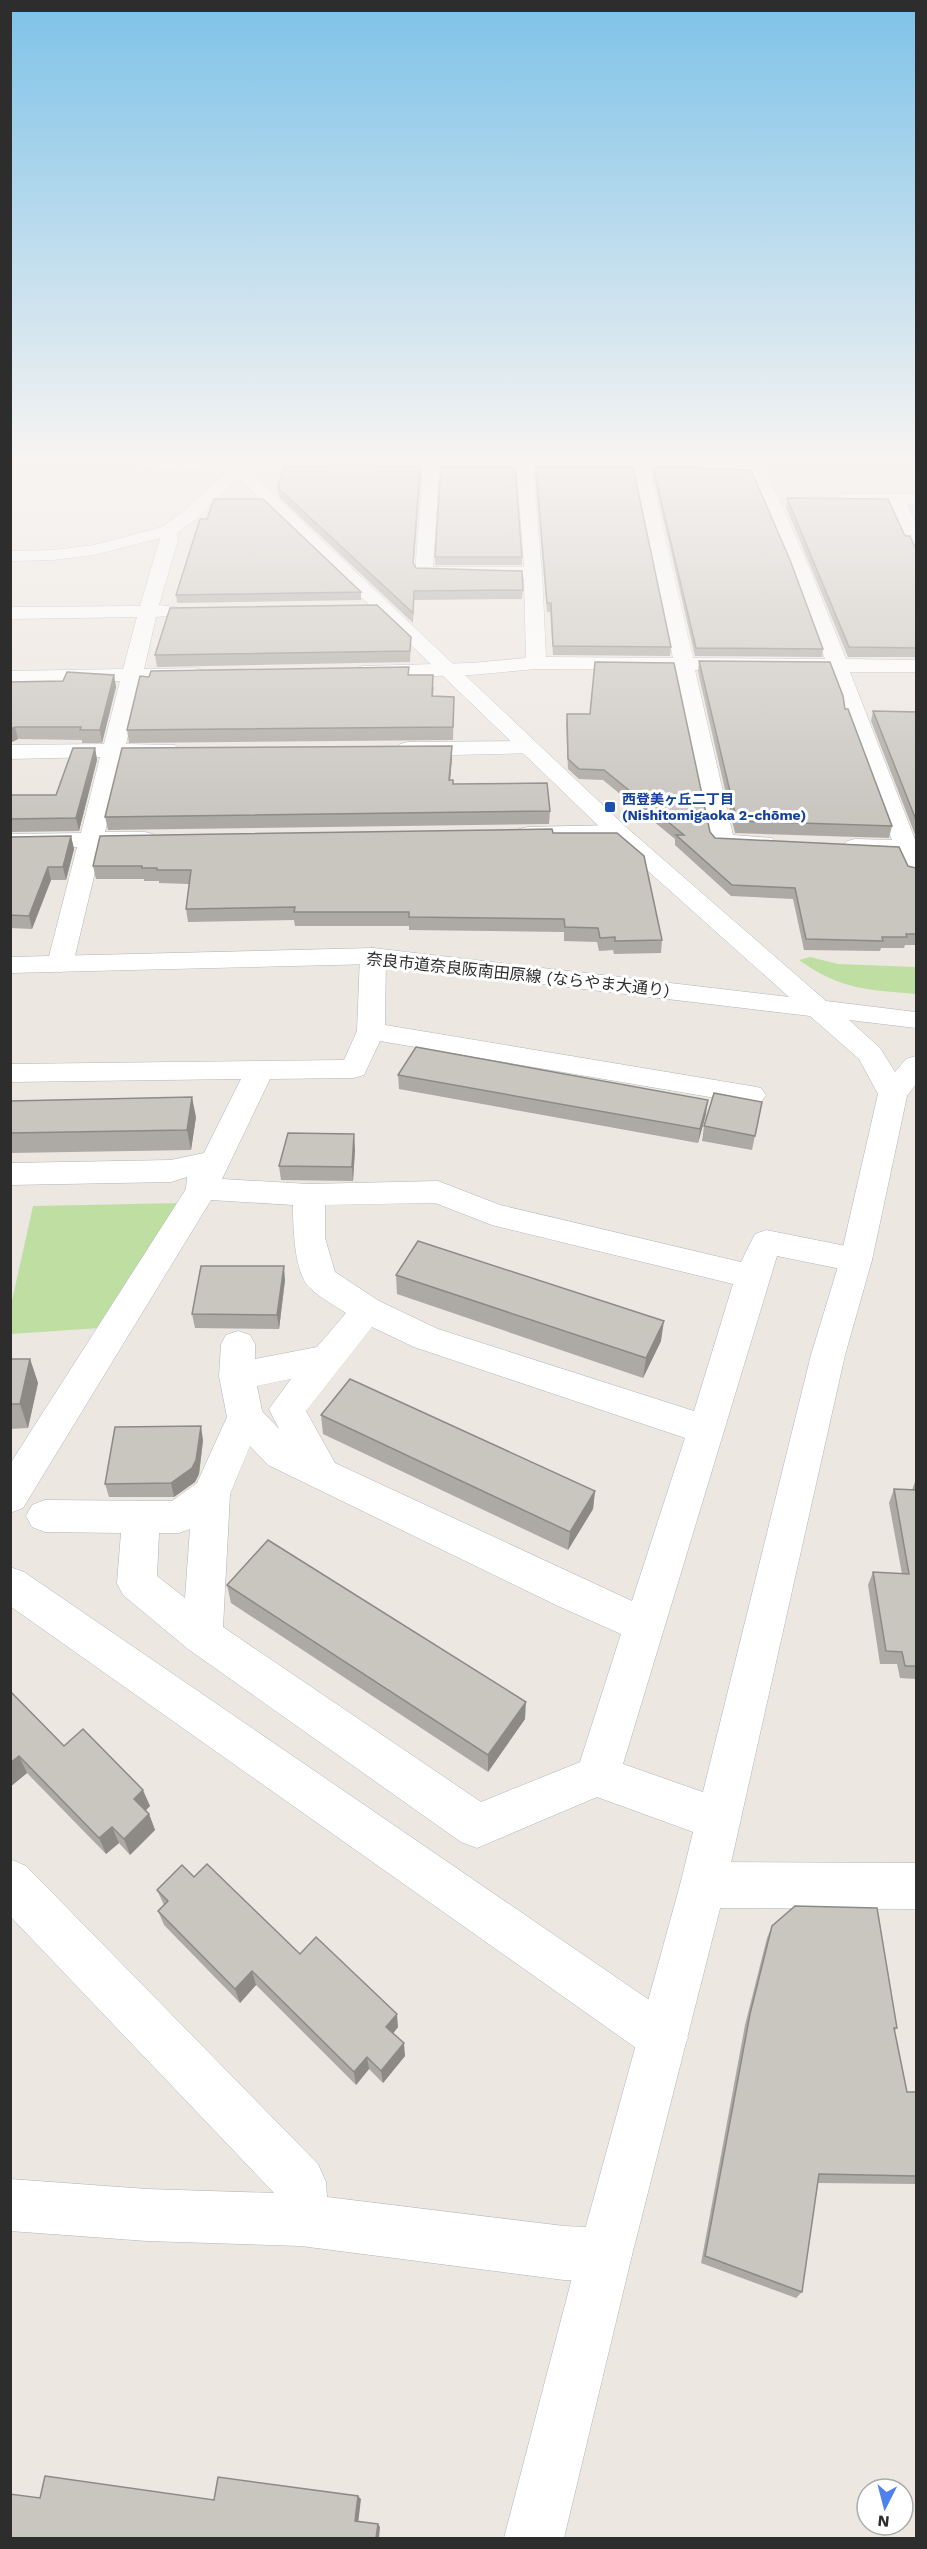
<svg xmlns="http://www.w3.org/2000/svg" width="927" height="2549" viewBox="0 0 927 2549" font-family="'Work Sans','Noto Sans JP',sans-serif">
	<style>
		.green { fill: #bfdfa2 }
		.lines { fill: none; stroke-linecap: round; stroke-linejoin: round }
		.street-casing { stroke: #b1b5bc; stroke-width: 1 }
		.secondary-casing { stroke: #b1b5bc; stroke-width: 1 }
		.street { fill: #fff; fill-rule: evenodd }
		.secondary { fill: #fff; fill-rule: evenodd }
		.wall { fill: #ada9a4 }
		.shaded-wall { fill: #8d8a86 }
		.building { fill: #c9c5bf; stroke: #8d8a86; stroke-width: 1.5 }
		.transit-dot { fill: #1a4fb4; stroke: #fff; stroke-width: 2 }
		.labels { text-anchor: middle; stroke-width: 6; stroke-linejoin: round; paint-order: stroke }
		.far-transit-label { font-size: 14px; font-weight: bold; fill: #164399; stroke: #fff; text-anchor: start }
		.street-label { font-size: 16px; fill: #2d2d2d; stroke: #fff }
	</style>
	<rect width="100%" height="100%" fill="#ede7e1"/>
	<g class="green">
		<path d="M810,957L838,964L916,967V994C866,989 843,991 799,960Z"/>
		<polygon points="182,1203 100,1328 11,1334 11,1305 33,1206"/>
	</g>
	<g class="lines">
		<defs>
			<g id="street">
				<polygon points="94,461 328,462 336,467 328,472 244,473 197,518 177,533 178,540 159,605 175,607 177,611 175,615 156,617 144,669 195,668 202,670 205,674 202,678 195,680 141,681 126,744 175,745 178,750 175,755 123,757 105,832 145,832 153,834 157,839 153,844 101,847 73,964 69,970 60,972 51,970 47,964 77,847 10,848 10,834 81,833 100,757 10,759 10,745 104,744 120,681 10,683 10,671 123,669 137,617 10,619 10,607 140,606 160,538 94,555 53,560 10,561 10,551 53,550 94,545 162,527 185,510 226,472 102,466"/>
				<path d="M424,461H767L765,467L809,567L846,659L916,660V672H850L916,842V878L907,876L897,855L847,851L843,846L847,841L855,839L892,840L830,671L695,670L733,835L772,838L776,843L772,848C755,852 732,851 715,847L711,842L675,670L536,669L471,675L363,678L356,676L353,672L356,668L363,666L471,663L526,658L524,578L424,577L418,576L415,572L423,473H377L369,468L377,463ZM517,472L524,567H433L439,473ZM533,472H634L673,658L546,657L542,573ZM650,472H751L791,567L825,659L693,658Z"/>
				<polygon points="843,494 916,494 916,504 907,504 916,523 916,544 910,543 907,539 890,504 837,503 835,499"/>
				<polygon points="529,741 537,743 540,748 537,753 408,756 400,754 397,749 400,744 408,742"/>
				<polygon points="618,825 626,827 630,832 626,837 527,841 519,839 515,834 519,829 527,827"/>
				<path d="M373,948L382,950L386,956L385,1025L751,1086L761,1088L766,1095L761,1102L751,1104L380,1041L364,1075L354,1078L270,1079L222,1179L309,1184L438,1181L500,1205L741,1262L755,1234L766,1230L856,1248L868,1252L872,1260L868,1268L856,1272L777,1256L623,1764L734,1803L740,1819L734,1835L718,1841L597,1797L477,1848L461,1842L188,1649L123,1595L117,1583L121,1533L45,1532L32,1527L26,1516L32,1505L45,1500L172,1501L197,1483L227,1417L219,1376L221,1344L226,1335L238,1331L250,1335L255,1344V1359L317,1347L346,1313C334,1305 320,1298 310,1288C294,1274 293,1225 293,1205L211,1200L23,1508L10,1513V1464L186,1189L187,1177L171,1182L10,1185V1163L171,1160L204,1153L241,1079L10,1082V1064L344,1060L357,1031L360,956L364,950ZM435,1203L492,1225L733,1284L694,1411L438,1329L379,1301L335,1272L325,1238V1205ZM372,1327L414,1347L685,1438L632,1601L335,1463L306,1411ZM291,1379L269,1409L279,1429L262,1411L257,1386ZM250,1446L268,1465L558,1606L621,1634L580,1762L481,1802L223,1627L230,1494ZM190,1529L185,1598L157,1576L159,1533H179Z"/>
				<polygon points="10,1567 24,1572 680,2021 688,2038 680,2055 663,2063 646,2055 10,1606"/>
				<polygon points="10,1859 26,1866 318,2164 326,2182 327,2197 564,2226 605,2228 624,2236 632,2255 624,2274 605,2282 564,2280 301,2246 147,2241 10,2231 10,2179 147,2189 274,2193 10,1916"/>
				<polygon points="703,1862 916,1863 916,1909 703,1908 687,1901 680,1885 687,1869"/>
			</g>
			<polygon id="secondary" points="229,461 245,461 257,479 626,827 826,1001 916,1012 916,1028 849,1020 880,1048 895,1072 906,1059 916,1056 916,1084 907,1096 872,1260 845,1355 726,1885 632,2255 564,2538 504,2538 578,2255 680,1885 811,1355 840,1260 878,1094 859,1059 810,1016 373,964 10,973 10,957 373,948 789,997 610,837 245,485"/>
		</defs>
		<use href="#street" class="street-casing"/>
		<use href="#secondary" class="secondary-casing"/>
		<use href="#street" class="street"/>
		<use href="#secondary" class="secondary"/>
	</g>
	<g class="wall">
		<polygon points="420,466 421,474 413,564 416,568 523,590 522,599 414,600 413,623 279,497 278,488"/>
		<polygon points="536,467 671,647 670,656 553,655 550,612 547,612 535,474"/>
		<polygon points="653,467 702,469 823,649 822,657 695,656 653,474"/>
		<polygon points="787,498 905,536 916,550 916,659 914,657 848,657 786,507"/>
		<polygon points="207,519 361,592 361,600 177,603 176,595"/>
		<rect x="435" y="557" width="87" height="8"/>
		<polygon points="411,637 410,662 157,667 155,655"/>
		<polygon points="699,661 845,709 892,826 889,838 735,833 698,672"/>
		<polygon points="114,675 116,687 102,743 82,743 82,740 18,739 10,743 10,682 63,681"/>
		<polygon points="409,675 434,687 433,696 454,697 453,740 129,743 127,730 149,677"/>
		<polygon points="873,711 916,712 916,837 871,721"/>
		<polygon points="567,714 710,832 715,838 916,868 916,945 905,945 904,948 881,948 880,951 804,950 793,899 731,896 675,845 675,839 603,780 579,779 568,769 566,724"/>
		<polygon points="95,748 97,760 79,831 10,832 10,795 56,795"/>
		<polygon points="452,758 450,780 453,784 550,811 549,824 108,830 105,817"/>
		<polygon points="553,833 662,940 661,953 614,954 613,950 599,951 597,942 564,941 564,932 409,930 409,926 295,926 294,920 188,922 186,909 189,884 159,883 159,881 144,881 144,879 96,879 93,866"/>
		<polygon points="71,836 74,849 66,880 51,880 32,929 10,928 10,837"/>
		<polygon points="398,1075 706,1114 698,1143 399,1089"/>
		<polygon points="10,1101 196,1117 191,1150 10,1153"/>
		<polygon points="762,1102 752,1150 702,1141 704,1126"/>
		<polygon points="355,1149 353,1181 281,1180 279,1166"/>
		<polygon points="396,1275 661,1341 643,1378 397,1294"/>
		<polygon points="285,1280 279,1329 195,1328 192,1314"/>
		<polygon points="10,1359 30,1359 38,1383 28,1428 10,1429"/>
		<polygon points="321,1415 595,1491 593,1509 568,1550 323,1434"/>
		<polygon points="203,1440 199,1474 195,1482 174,1497 109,1497 105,1484"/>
		<polygon points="916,1479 916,1679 900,1678 897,1664 880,1664 868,1585 873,1572 902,1574 889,1503 894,1489 912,1490"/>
		<polygon points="227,1585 525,1719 488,1772 231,1603"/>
		<polygon points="10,1691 64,1746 150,1806 146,1810 149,1814 155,1830 130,1855 119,1843 106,1854 27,1773 10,1787"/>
		<polygon points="194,1877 398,2027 393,2033 405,2056 383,2083 369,2069 356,2085 256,1985 240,2003 164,1925 158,1911 164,1905 157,1890"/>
		<polygon points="772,1926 897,2028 894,2031 907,2092 916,2092 916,2184 818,2183 802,2292 796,2298 701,2263 745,2025 767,1938"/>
	</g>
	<g class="shaded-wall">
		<polygon points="420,466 421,474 413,572 413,563"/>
		<polygon points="114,675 116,687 102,743 100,730"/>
		<polygon points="15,727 18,739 10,743 10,729"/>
		<polygon points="452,746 452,758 449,792 449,780"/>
		<polygon points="95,748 97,760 79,831 76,818"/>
		<polygon points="71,836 74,849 66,880 63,867"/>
		<polygon points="48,867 51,880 32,929 29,916"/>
		<polygon points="192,1097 196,1117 191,1150 187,1130"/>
		<polygon points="708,1100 706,1114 698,1143 700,1129"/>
		<polygon points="354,1134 355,1149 353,1181 352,1167"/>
		<polygon points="284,1266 285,1280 279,1329 277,1315"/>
		<polygon points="664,1321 661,1341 643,1378 646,1358"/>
		<polygon points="30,1359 38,1383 28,1428 20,1404"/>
		<polygon points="201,1426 203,1440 199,1474 195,1482 174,1497 171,1483"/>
		<polygon points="595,1491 593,1509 568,1550 570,1532"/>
		<polygon points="526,1702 525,1719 488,1772 488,1755"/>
		<polygon points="19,1756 27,1773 10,1787 10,1763"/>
		<polygon points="143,1790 150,1806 141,1815 134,1799"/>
		<polygon points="149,1814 155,1830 130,1855 124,1839"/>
		<polygon points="112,1827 119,1843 106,1854 99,1838"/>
		<polygon points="252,1971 256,1985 240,2003 235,1989"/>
		<polygon points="397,2014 398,2027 388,2040 386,2027"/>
		<polygon points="404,2043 405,2056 383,2083 381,2071"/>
		<polygon points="367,2057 369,2069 356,2085 354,2072"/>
		<polygon points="358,2496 361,2499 358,2524 355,2521"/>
		<polygon points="378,2524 380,2527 379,2538 376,2538"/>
	</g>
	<g class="building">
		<polygon points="284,466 420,466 413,563 416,568 522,571 523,590 414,591 413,613 278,488"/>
		<polygon points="441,467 515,467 522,557 435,557"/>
		<polygon points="536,467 633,467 671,647 553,646 551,603 547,603"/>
		<polygon points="653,467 701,467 702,469 751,470 790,560 823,649 696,648"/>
		<polygon points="787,498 888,499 905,536 910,536 916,550 916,648 849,647"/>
		<polygon points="214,499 263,499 361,592 176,595 200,519 207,519"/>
		<polygon points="377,605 411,637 410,651 155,655 170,608"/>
		<polygon points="699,661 830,662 843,696 845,709 848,709 892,826 737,821"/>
		<polygon points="595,662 674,663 710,832 715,838 899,847 908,866 916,868 916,934 906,934 907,937 882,937 883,941 806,939 795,888 732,885 676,835 684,835 604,770 579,769 568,759 567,714 590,714"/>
		<polygon points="409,667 408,675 433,675 432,696 454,697 453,727 127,730 140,676 149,677 151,671"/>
		<polygon points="67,672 114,675 100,730 80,730 81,727 15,727 10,729 10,682 63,681"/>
		<polygon points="873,711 916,712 916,820"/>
		<polygon points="452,746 449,780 453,780 453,784 547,783 550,811 105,817 122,748"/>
		<polygon points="73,748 95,748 76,818 10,819 10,795 56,795"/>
		<polygon points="552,829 553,833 617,833 644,856 662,940 615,941 615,937 600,938 598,928 565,927 564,919 409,917 409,912 294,912 295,907 186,909 191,870 157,870 157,868 142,868 142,866 93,866 100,836"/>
		<polygon points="71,836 63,867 48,867 29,916 10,915 10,837"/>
		<polygon points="416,1047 708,1100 700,1129 398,1075"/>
		<polygon points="714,1093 762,1102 755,1136 704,1126"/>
		<polygon points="192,1097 187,1130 10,1133 10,1101"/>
		<polygon points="288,1133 354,1134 352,1167 279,1166"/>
		<polygon points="418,1241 664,1321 646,1358 396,1275"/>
		<polygon points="201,1266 284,1266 277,1315 192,1314"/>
		<polygon points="10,1359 30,1359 20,1404 10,1404"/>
		<polygon points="350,1379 595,1491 570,1532 321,1415"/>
		<polygon points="201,1426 196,1460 192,1468 171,1483 105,1484 115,1427"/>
		<polygon points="894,1489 916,1490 916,1666 905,1666 902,1652 886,1651 873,1572 909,1574"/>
		<polygon points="268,1540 526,1702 488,1755 227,1585"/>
		<polygon points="10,1691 64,1746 83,1729 143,1790 134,1799 149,1814 124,1839 112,1827 99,1838 19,1756 10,1763"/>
		<polygon points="207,1864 300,1954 316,1937 397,2014 386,2027 404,2043 381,2071 367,2057 354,2072 252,1971 235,1989 158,1911 168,1901 157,1890 182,1865 194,1877"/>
		<polygon points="795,1906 877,1908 897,2028 894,2028 907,2092 916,2092 916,2176 819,2174 802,2292 705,2256 750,2014 772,1926"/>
		<polygon points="45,2476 214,2500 218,2477 358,2496 355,2521 378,2524 376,2538 10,2538 10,2494 40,2498"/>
	</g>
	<linearGradient id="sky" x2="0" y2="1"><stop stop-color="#7dc2e8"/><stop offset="0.56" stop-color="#f7f4f2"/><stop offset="1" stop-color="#f7f4f2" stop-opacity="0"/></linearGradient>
	<rect width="927" height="818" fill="url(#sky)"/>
	<rect class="transit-dot" x="604" y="801" width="12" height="12" rx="3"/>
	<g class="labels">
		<g class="far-transit-label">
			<text x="622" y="804">西登美ヶ丘二丁目<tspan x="622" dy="16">(Nishitomigaoka 2-chōme)</tspan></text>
		</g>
		<g class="street-label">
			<text transform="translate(518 974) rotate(6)" y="6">奈良市道奈良阪南田原線 (ならやま大通り)</text>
		</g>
	</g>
	<rect width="927" height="2549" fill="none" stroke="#2d2d2d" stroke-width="24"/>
	<g transform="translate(885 2507) rotate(186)"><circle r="28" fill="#ffffff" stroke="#ababab" stroke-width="1.5"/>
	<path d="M0-4.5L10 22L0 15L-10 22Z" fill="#4f81ed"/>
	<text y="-9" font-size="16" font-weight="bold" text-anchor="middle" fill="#2d2d2d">N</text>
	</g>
</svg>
